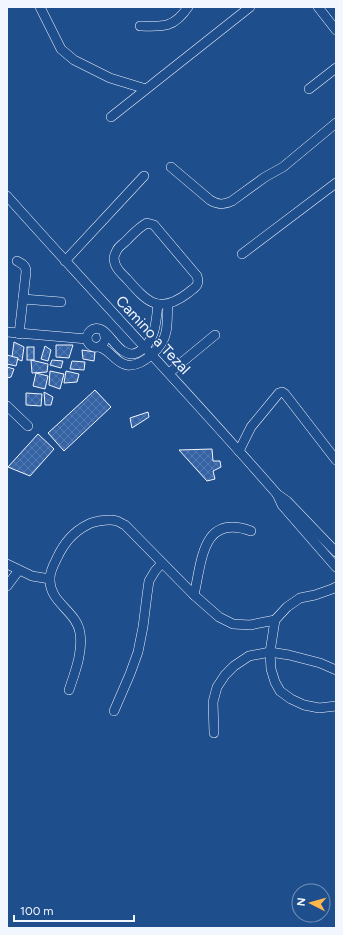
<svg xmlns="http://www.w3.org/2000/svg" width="343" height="935" viewBox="0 0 343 935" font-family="Figtree,sans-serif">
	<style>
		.building { fill: url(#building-cross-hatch); stroke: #f2f6ff }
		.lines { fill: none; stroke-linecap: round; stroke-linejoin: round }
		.minor-casing { stroke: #f2f6ff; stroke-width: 10 }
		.minor { stroke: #1f4e8c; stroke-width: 9 }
		.labels { text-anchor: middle; stroke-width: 3; stroke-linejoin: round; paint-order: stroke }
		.street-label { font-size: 15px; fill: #f2f6ff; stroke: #1f4e8c }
	</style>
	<defs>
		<pattern id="building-cross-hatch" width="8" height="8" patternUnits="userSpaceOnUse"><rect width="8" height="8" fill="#3563a3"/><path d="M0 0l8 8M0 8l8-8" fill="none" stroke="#537ab1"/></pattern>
	</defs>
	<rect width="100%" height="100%" fill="#1f4e8c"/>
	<g class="building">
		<polygon points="14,342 24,347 22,361 12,357"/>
		<polygon points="56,345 73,345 69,358 56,357"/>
		<polygon points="45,346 51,350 48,361 41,359"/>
		<rect x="27" y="347" width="7" height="13"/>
		<polygon points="82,350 95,352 94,361 83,359"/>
		<polygon points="7,355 18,358 16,366 7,364"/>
		<polygon points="31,360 48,364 47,372 32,373"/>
		<polygon points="52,360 63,361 61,368 50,365"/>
		<polygon points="72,361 85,362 84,370 70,369"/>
		<polygon points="7,367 14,369 11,377 7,378"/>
		<polygon points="50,371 64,374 60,389 49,385"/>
		<polygon points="66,371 79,374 77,382 64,383"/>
		<polygon points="36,373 48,376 45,389 33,386"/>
		<polygon points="95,390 111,407 64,451 48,433"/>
		<polygon points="44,392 53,397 51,405 45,405"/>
		<polygon points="26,393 42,394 41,406 26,405"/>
		<polygon points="148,412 149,417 132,428 130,418"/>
		<polygon points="38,434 54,449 30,476 8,467"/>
		<polygon points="212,449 213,461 220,461 221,467 213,471 215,479 207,481 179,450"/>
	</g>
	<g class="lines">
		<defs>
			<g id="minor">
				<polyline points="40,7 61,49 74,60 110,78 146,89"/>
				<polyline points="318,7 336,30"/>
				<path d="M140,26C163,27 174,28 188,7"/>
				<polyline points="309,89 336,68"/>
				<polyline points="111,117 250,7"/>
				<path d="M171,167L210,200C218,205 224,205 232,201L265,177L283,167L336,123"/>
				<path d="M7,196C96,296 189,393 277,494L287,501L336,552"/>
				<path d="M147,223L154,225L197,276C200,286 195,287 188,293C159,315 147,302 127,279C121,273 114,267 114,258C114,256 116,252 117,250C119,246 123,244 126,241C133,234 139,227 147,223Z"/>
				<polyline points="242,254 336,183"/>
				<path d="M17,261C22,264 26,265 26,272L19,334"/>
				<polyline points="65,261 144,176"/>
				<polyline points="23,299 61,302"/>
				<polyline points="7,332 87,339"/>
				<path d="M104,333C109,345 94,353 88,342C84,333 94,325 102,330C110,335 115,346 123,351C130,355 134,355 140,351C156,340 156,321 158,304"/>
				<path d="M99,347C110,349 115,363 127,365C143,367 163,347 166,332C168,323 167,313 168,304"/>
				<polyline points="169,373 215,335"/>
				<polyline points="7,406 28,426"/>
				<polyline points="239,451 251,427 279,393 282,392 285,394 336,460"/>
				<polyline points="277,494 282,505 336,567"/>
				<polyline points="7,564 32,576 50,579"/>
				<polyline points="7,586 19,570"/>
				<path d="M194,595C202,561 202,513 251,531"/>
				<polyline points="275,620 270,652 271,669 275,682 280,691 291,699 304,705 319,708 336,706"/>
				<path d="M69,690C75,672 83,652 80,633C77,611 48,602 50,578C50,571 54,564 57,558C63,545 73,532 87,525C90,523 95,522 99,521C105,520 111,519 117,521C120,522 122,524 125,525L194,595L219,617L233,624L250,625L275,620L287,607L300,598L315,595L332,589L336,587"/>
				<polyline points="114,711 130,674 138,652 143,627 147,595 149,581 155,571 162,563"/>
				<polyline points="214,733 213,702 217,687 225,675 234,666 249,656 270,652 289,655 320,663 336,670"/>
			</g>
		</defs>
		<use href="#minor" class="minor-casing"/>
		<use href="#minor" class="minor"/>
	</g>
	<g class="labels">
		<g class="street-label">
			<text transform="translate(153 335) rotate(47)" y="5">Camino a Tezal</text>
		</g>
	</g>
	<rect width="343" height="935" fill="none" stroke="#f2f6ff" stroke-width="16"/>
	<g transform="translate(311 903) rotate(276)"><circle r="19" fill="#1f4e8c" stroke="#7391ba"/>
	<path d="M0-3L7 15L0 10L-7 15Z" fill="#ffb74d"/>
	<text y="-6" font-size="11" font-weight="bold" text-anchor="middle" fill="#f2f6ff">N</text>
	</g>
	<path d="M14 915v6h120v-6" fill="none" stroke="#f2f6ff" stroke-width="2"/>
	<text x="20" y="915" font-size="12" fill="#f2f6ff" stroke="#1f4e8c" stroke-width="3" paint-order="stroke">100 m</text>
</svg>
